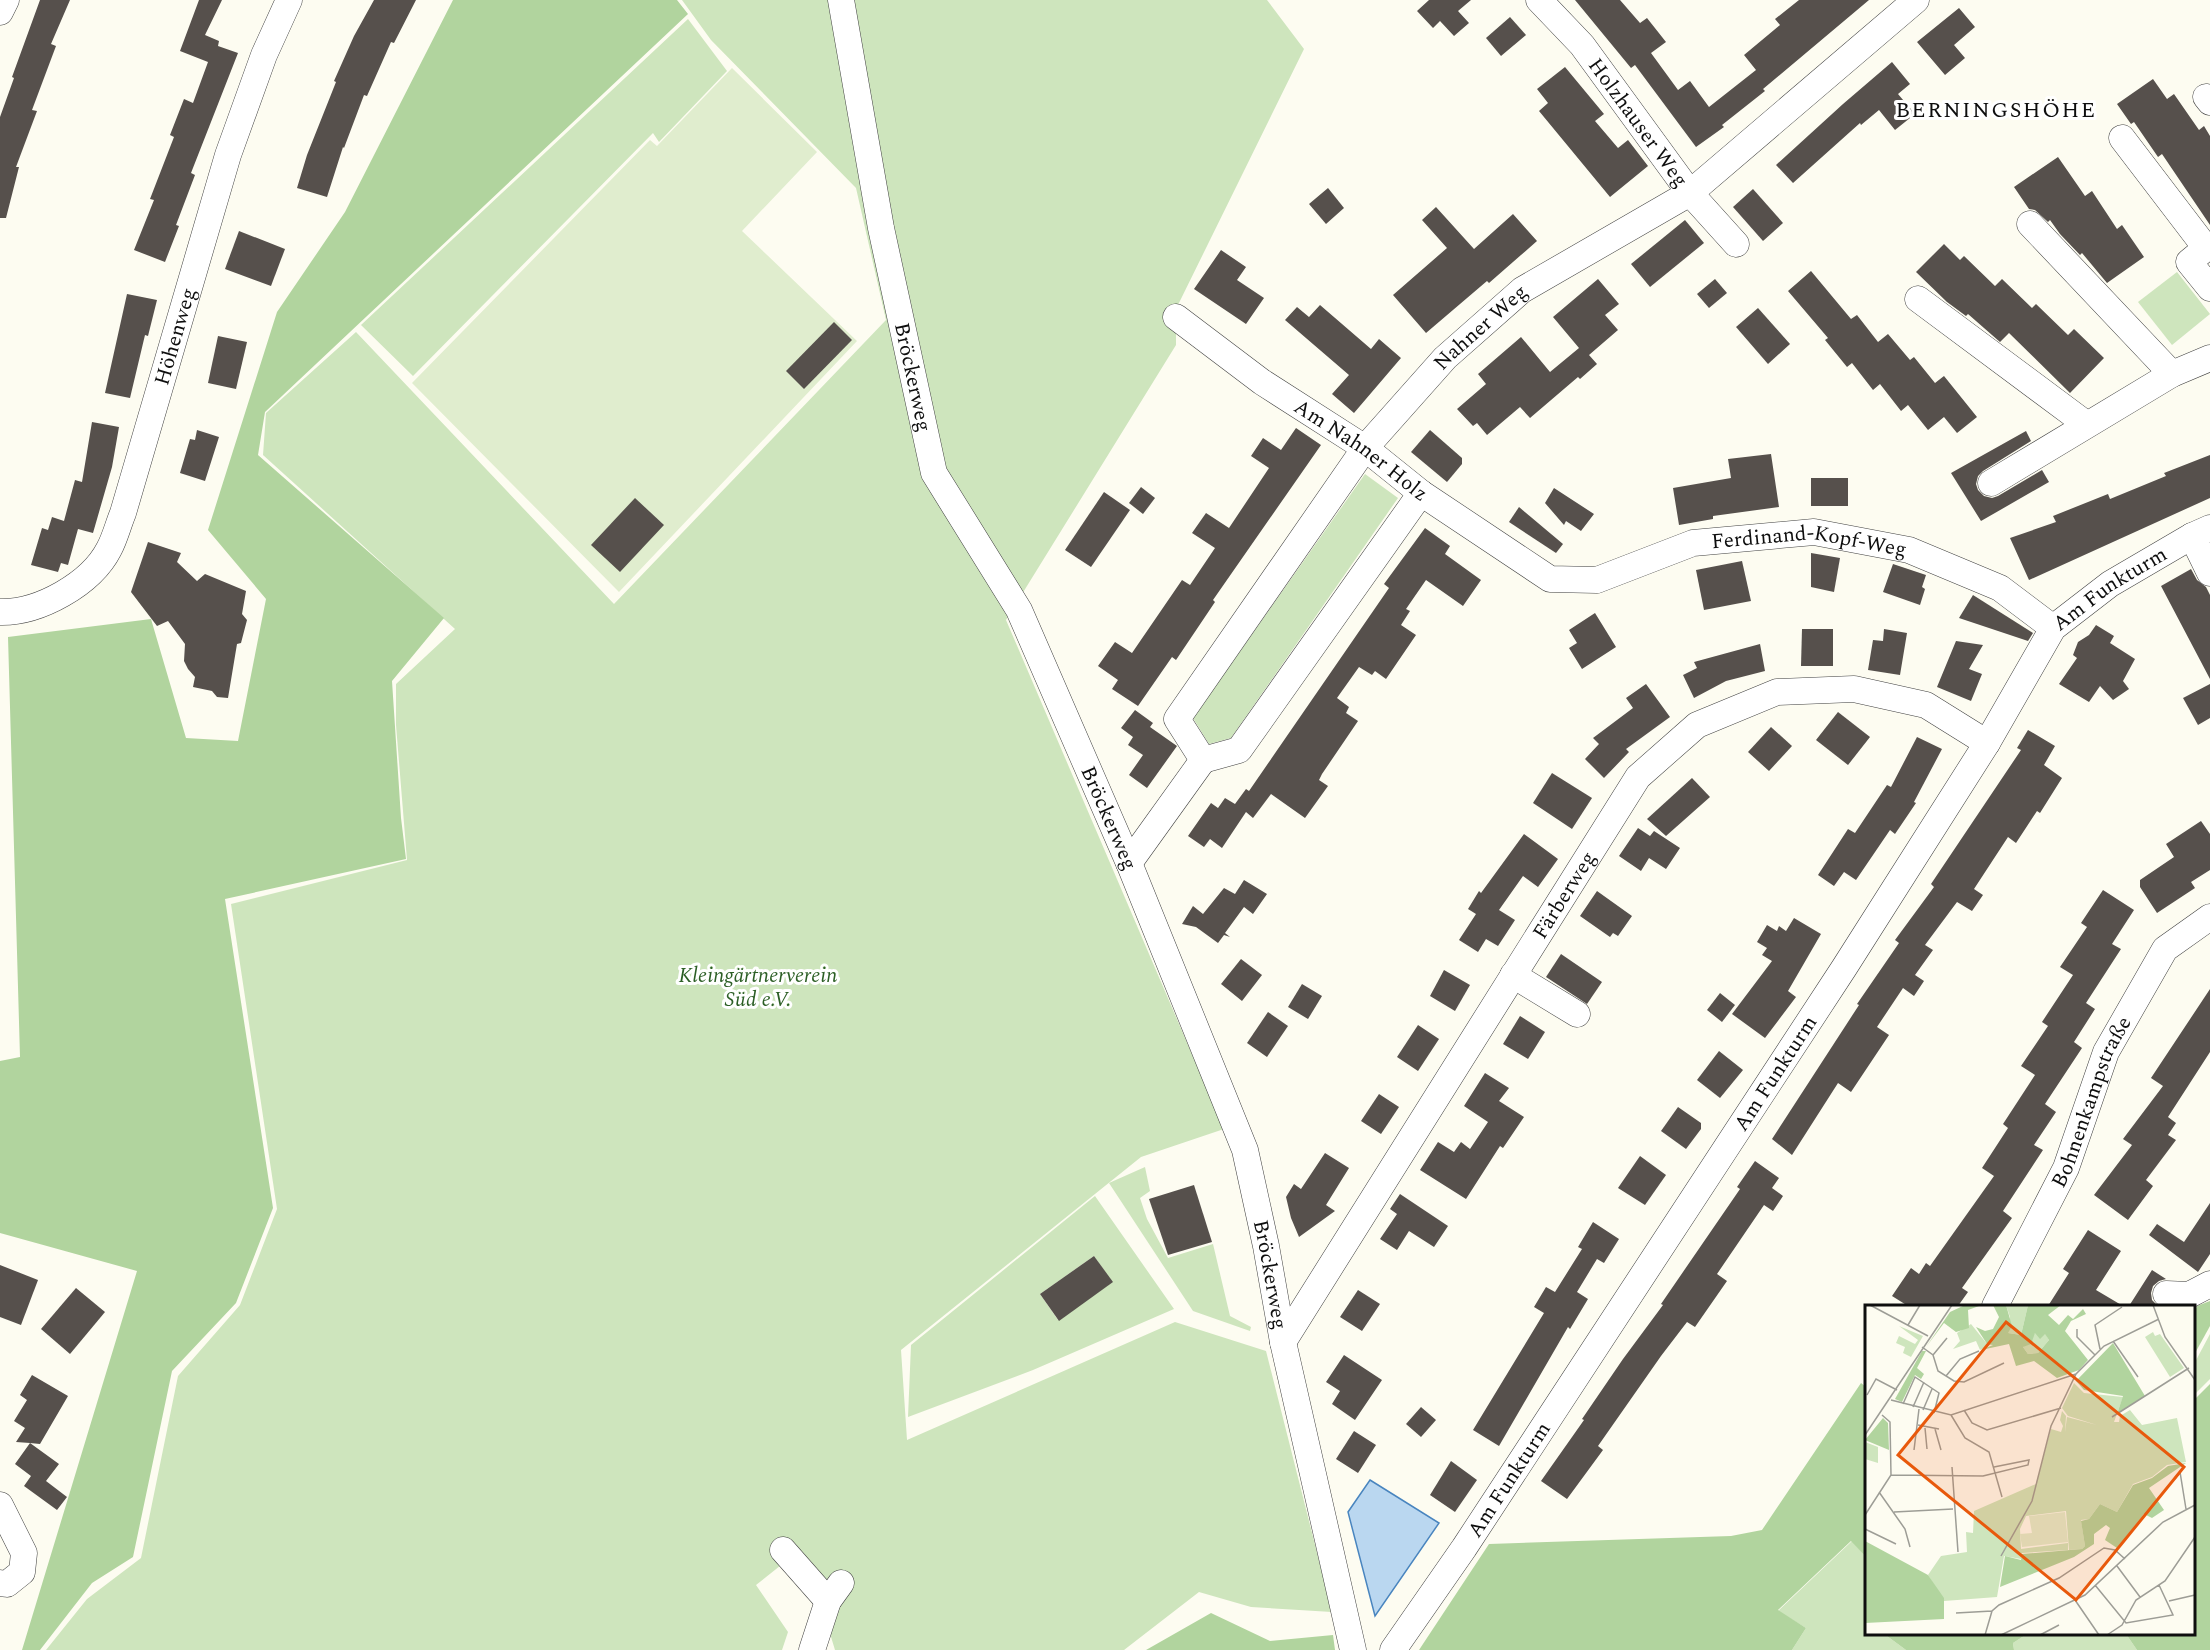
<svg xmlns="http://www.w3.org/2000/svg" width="2210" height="1650" viewBox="0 0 2210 1650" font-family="Spectral,serif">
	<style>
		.green { fill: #cee5bd; fill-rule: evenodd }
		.forest { fill: #b1d49e }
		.pitch { fill: #e0edce }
		.water { fill: #bad7f0; stroke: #4985bf; stroke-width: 1.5 }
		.building { fill: #56504c }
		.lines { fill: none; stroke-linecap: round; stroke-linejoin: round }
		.minor-casing { stroke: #414141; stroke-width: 27 }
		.minor { stroke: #fff; stroke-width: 26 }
		.labels { text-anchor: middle; stroke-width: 6; stroke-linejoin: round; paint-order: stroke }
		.street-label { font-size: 21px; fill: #0e0e0e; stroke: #fff }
		.park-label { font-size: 21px; font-style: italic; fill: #2c5f25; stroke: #fff }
		.neighbourhood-label { font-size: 22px; letter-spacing: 1.5px; fill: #0e0e0e; stroke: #fff }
		.inset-road { fill: none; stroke: #9d9d96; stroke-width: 1.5 }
		.view { fill: #e8590c; fill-opacity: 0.15; stroke: #e8590c; stroke-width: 3 }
		.inset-edge { fill: none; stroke: #0e0e0e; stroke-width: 3 }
	</style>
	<rect width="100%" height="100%" fill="#fdfcf1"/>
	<g class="green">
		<polygon points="682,0 1267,0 1304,49 1176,309 1176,345 1006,620 1224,1129 1141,1157 901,1350 907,1440 1175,1322 1266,1351 1332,1612 1251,1607 1199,1592 1124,1650 835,1650 828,1627 841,1596 800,1550 756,1585 788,1632 782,1650 46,1650 87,1599 141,1558 178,1376 240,1305 277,1209 231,904 407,860 396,725 396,684 455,629 263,455 266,413 356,332 614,604 886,320 856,188 711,40"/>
		<polygon points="688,19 727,71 659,142 653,133 413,376 361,325"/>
		<polygon points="2177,272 2210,314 2172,345 2138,302"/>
		<polygon points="1365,474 1398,498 1231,738 1209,744 1193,718"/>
		<polygon points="1145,1167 1150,1191 1140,1198 1147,1219 1168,1258 1213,1244 1230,1316 1251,1327 1250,1331 1193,1311 1109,1183"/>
		<path d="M1095,1196L1174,1309L1033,1370L908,1417L911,1345ZM1094,1256L1112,1282L1058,1320L1040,1294Z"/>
		<polygon points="2210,1334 2210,1379 2194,1395 2194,1364"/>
		<polygon points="1852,1541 1866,1557 1866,1634 1887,1634 1887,1636 1906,1650 1792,1650 1806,1628 1778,1611"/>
		<polygon points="2027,1634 2126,1634 2137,1650 2014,1650 2013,1643"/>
	</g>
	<g class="forest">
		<polygon points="453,0 677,0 688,14 265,412 258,455 444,618 392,681 401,818 406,859 225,899 273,1208 236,1303 172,1371 133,1557 92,1583 40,1650 22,1650 137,1271 0,1233 0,1061 20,1057 8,637 151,619 186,738 238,741 266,599 208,530 277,312 345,212"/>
		<polygon points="2210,1301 2210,1326 2194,1355 2194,1313 2197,1306"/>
		<polygon points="1861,1383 1866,1387 1866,1557 1851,1541 1778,1610 1806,1628 1792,1650 1419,1650 1489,1544 1731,1536 1762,1530"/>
		<polygon points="2210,1384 2210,1650 2137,1650 2126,1634 2194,1634 2194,1400"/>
		<polygon points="1211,1613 1270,1641 1333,1635 1335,1650 1146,1650"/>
		<polygon points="1887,1634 2027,1634 2013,1643 2014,1650 1906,1650 1887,1636"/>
	</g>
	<polygon class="pitch" points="732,68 817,152 742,231 857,341 619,592 412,383 650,140 657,146"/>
	<polygon class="water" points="1370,1480 1439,1523 1375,1616 1348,1512"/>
	<g class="building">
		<polygon points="40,0 70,0 51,44 56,46 32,110 37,111 16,167 19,167 6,218 0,218 0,117 14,78 12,77"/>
		<polygon points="199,0 222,0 205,35 219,41 218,46 238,53 191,173 195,175 176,225 179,226 165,262 134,250 154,200 150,199 174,137 170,135 184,99 193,103 208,62 180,51"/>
		<polygon points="374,0 416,0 394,43 391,42 367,96 364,95 344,148 343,147 327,197 297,188 307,155 336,82 334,81 354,36"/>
		<polygon points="1429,0 1471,0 1458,11 1469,23 1454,36 1440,21 1433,28 1417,11"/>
		<polygon points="1575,0 1620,0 1640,23 1647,18 1666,42 1651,53 1678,90 1690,81 1709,107 1756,70 1744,55 1780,25 1775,19 1799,0 1869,0 1763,89 1765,91 1722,125 1724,127 1696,147 1635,65 1631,68"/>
		<polygon points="1959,8 1975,27 1954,45 1965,58 1945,75 1917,42"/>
		<polygon points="1510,17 1526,35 1501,56 1486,38"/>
		<polygon points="1892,62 1910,84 1898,94 1915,114 1895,130 1879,110 1861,125 1860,123 1793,183 1776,165 1843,104"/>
		<polygon points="1565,67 1604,114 1595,121 1618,148 1628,140 1648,166 1610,197 1539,111 1548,103 1537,89"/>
		<polygon points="2153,79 2167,99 2174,94 2199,130 2204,126 2210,136 2210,225 2162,154 2158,157 2134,122 2131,124 2117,104"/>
		<polygon points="2058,157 2085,196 2092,191 2117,229 2122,225 2144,257 2107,283 2082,253 2080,255 2060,234 2050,220 2048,222 2035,210 2029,209 2014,187"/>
		<polygon points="1328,188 1344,208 1326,224 1309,204"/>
		<polygon points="1753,189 1783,223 1763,241 1733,207"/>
		<polygon points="1436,207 1474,249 1513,214 1537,241 1489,283 1487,281 1426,333 1393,295 1447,248 1422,220"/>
		<polygon points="1685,220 1704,243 1650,287 1631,264"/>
		<polygon points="239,231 285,249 271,286 225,269"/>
		<polygon points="1944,244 1960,260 1964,256 1995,286 2002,279 2032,308 2036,304 2068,335 2074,329 2104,358 2070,393 2009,333 2000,342 1968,314 1966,316 1947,302 1916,272"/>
		<polygon points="1221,250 1246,267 1237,280 1264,298 1246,324 1194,289"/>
		<polygon points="1811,271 1851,319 1857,315 1878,342 1888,334 1910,360 1914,357 1935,383 1944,376 1977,417 1957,433 1944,417 1928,430 1908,405 1901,411 1880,384 1873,390 1852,363 1847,367 1825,340 1828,338 1788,291"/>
		<polygon points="1598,279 1619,304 1605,315 1618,330 1589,355 1597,364 1580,379 1578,377 1530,418 1520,407 1487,435 1477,423 1473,426 1457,409 1486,384 1478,374 1521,337 1550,372 1579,348 1553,317"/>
		<polygon points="1715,279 1727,293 1709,308 1697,294"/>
		<polygon points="127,294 157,300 148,336 145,335 130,398 105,393"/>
		<polygon points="1320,305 1371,349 1379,339 1401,358 1354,413 1332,394 1349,375 1285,320 1297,307 1309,317"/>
		<polygon points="1758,308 1790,344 1768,364 1736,327"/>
		<polygon points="834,322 852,340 804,389 786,371"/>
		<polygon points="218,336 247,342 236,389 208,383"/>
		<polygon points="92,422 119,427 112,467 93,533 78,529 68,565 61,563 58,572 31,565 42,528 48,530 52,517 64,521 75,480 82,482"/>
		<polygon points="1296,428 1321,445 1213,600 1215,602 1176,660 1172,657 1138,706 1112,689 1118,680 1098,666 1115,642 1132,653 1182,580 1190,585 1215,548 1192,533 1206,513 1229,528 1269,468 1251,456 1263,438 1281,450"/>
		<polygon points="197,430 219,437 205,481 180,473 190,439 195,440"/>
		<polygon points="1430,430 1462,458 1462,464 1447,482 1411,452"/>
		<polygon points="2026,431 2031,441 1983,471 1978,476 1976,484 1978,490 1984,496 1992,498 1998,496 2042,470 2049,482 1981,521 1951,473"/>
		<polygon points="1771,454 1779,507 1713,516 1713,519 1679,525 1673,488 1731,478 1728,459"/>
		<polygon points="2210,455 2210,498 2029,580 2010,538 2056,522 2053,516 2108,494 2110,499 2166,476 2164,473"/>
		<rect x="1811" y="478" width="37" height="28"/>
		<polygon points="1141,487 1155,498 1143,514 1129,503"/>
		<polygon points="1554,488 1594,514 1581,531 1566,521 1564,525 1545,503"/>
		<polygon points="1104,492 1130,510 1091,567 1065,550"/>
		<polygon points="635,498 664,525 620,572 591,545"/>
		<polygon points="1519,507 1563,544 1556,553 1509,522"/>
		<polygon points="1425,528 1450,546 1445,554 1481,580 1463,606 1426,580 1406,609 1410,611 1401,625 1416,635 1386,679 1375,671 1372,675 1359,667 1337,698 1349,707 1346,713 1358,721 1322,774 1319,780 1328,786 1305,818 1271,794 1253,818 1246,812 1222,848 1210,839 1204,847 1188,836 1211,803 1218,808 1225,798 1235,804 1246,789 1249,791 1389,588 1384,584"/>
		<polygon points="148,542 181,553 177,562 197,581 205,574 246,591 242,614 247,620 241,643 237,644 228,698 217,697 212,691 193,687 195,677 188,669 184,661 185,644 168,621 157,626 131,592"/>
		<polygon points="1811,553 1840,558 1834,592 1811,587"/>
		<polygon points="1742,561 1751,601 1704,610 1696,570"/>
		<polygon points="1893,564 1926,575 1922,587 1925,589 1920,605 1883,592"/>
		<polygon points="2191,569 2197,580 2206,587 2210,595 2210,679 2161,586"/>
		<polygon points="1973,595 2033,633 2028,641 1959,618"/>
		<polygon points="1595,613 1616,647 1582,669 1569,648 1577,643 1569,630"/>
		<polygon points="2096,625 2114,636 2110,643 2135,659 2123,681 2129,689 2113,700 2100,686 2089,702 2059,684 2077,658 2073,655 2078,642 2089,635"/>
		<polygon points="1802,629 1833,629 1833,666 1801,666"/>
		<polygon points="1884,629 1907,633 1900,675 1868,670 1873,640 1883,641"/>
		<polygon points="1956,641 1983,645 1969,669 1982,674 1971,701 1937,687"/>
		<polygon points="1760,644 1765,671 1726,681 1694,698 1683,675 1697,668 1694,662"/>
		<polygon points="1646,684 1670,717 1626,749 1629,752 1604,778 1585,759 1599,744 1593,738 1633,708 1626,698"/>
		<polygon points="2210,684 2210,718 2198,725 2183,698"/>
		<polygon points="1135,710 1153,723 1150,727 1177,746 1147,788 1129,775 1143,755 1128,745 1133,737 1121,728"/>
		<polygon points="1838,712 1870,737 1848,765 1816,740"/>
		<polygon points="1771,727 1792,746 1769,771 1748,752"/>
		<polygon points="2028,730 2055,746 2044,765 2062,778 2040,813 2037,811 2016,843 2008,837 1974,889 1983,895 1972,911 1957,902 1925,945 1933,950 1915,975 1924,981 1914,996 1903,988 1877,1027 1889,1035 1851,1092 1838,1083 1792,1155 1772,1139 1859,1005 1857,1004 1899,943 1895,940 1934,887 1931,884 2021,750 2017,748"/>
		<polygon points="1917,737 1942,749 1914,802 1916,803 1895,834 1890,830 1856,880 1844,872 1834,886 1818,875 1848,829 1855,833 1887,785 1891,787"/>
		<polygon points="1552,773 1592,798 1572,829 1533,803"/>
		<polygon points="1692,778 1710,797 1666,836 1647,819"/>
		<polygon points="2201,821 2210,834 2210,870 2191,882 2195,888 2157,913 2140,887 2140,880 2174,857 2166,844"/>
		<polygon points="1638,828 1650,836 1654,831 1680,848 1666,869 1649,858 1641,871 1619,856"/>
		<polygon points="1524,834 1558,859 1538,887 1523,876 1499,910 1515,920 1498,946 1486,939 1478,952 1459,940 1476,914 1468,909 1479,891 1481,893"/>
		<polygon points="1244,880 1267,894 1253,914 1244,907 1225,933 1230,937 1224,935 1218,943 1196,927 1182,924 1193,906 1203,914 1224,888 1235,894"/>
		<polygon points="2103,890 2134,910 2112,944 2121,949 2086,1003 2095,1009 2074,1042 2082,1048 2045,1104 2056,1112 2034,1145 2043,1150 2003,1211 2012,1218 1962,1288 1968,1292 1958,1306 1908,1306 1892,1296 1911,1268 1919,1274 1926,1263 1930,1266 1994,1176 1982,1168 2008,1128 2003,1124 2035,1075 2021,1066 2048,1026 2042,1022 2073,975 2060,967 2087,927 2081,923"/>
		<polygon points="1597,891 1632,916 1618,936 1613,933 1610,937 1580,916"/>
		<polygon points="1794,918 1821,934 1788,991 1796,997 1765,1038 1732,1014 1772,961 1762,955 1767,948 1757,942 1767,925 1777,931 1779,926 1786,931"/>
		<polygon points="1561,954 1602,982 1587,1004 1546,977"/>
		<polygon points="1241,959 1262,975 1242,1001 1221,984"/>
		<polygon points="1444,970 1470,985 1455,1011 1430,996"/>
		<polygon points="1302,984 1322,996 1308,1019 1288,1007"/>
		<polygon points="2210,989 2210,1052 2168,1117 2176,1123 2168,1135 2176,1140 2146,1180 2153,1186 2128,1220 2094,1195 2132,1145 2123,1139 2163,1086 2151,1078"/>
		<polygon points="1720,993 1735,1005 1722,1022 1707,1010"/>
		<polygon points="1268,1012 1288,1026 1267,1057 1247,1043"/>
		<polygon points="1520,1016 1545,1032 1528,1059 1503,1044"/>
		<polygon points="1418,1025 1439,1039 1418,1071 1397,1057"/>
		<polygon points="1719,1051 1743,1070 1720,1098 1697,1080"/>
		<polygon points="1485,1073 1509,1088 1499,1101 1524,1117 1503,1148 1500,1146 1466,1199 1420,1170 1438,1142 1454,1152 1461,1142 1470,1149 1488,1122 1464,1106"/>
		<polygon points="1379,1094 1399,1107 1381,1134 1361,1121"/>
		<polygon points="1678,1107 1701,1123 1701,1129 1686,1149 1661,1131"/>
		<polygon points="1325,1153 1349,1168 1326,1205 1335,1211 1299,1237 1291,1218 1286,1197 1294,1184 1301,1189"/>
		<polygon points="1640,1156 1666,1175 1645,1205 1618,1188"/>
		<polygon points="1755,1161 1779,1178 1772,1188 1783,1196 1773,1211 1764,1205 1717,1274 1727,1281 1695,1327 1687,1322 1661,1356 1598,1446 1603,1450 1567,1499 1541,1481 1584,1420 1582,1419 1623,1359 1663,1305 1661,1304 1740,1189 1737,1187"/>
		<polygon points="1194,1185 1212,1242 1168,1255 1149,1199"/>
		<polygon points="1400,1194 1448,1226 1434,1247 1409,1231 1397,1250 1380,1239 1397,1214 1390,1209"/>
		<polygon points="2210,1203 2210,1254 2198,1272 2149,1235 2157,1224 2184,1242"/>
		<polygon points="1593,1222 1619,1239 1604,1263 1597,1259 1577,1292 1588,1299 1570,1329 1568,1327 1499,1446 1473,1430 1544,1313 1534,1307 1546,1287 1555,1292 1582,1249 1578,1247"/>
		<polygon points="2088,1230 2121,1251 2096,1290 2123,1306 2048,1306 2069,1273 2063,1269"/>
		<polygon points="1094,1256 1113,1282 1059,1321 1040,1294"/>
		<polygon points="0,1265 38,1280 21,1325 0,1317"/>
		<polygon points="2152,1270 2166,1279 2159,1281 2153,1286 2151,1293 2152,1300 2158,1306 2129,1306"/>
		<polygon points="76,1288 105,1312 70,1354 41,1329"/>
		<polygon points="1358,1290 1380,1304 1362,1331 1340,1317"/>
		<polygon points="1344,1355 1382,1380 1355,1420 1332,1404 1340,1391 1326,1382"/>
		<polygon points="32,1375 68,1396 40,1444 30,1443 59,1464 46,1481 67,1497 57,1510 24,1486 31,1476 15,1464 30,1443 16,1442 25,1428 14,1421 27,1400 20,1395"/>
		<polygon points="1421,1407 1436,1420 1421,1437 1406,1424"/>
		<polygon points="1354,1431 1376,1445 1358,1473 1336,1459"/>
		<polygon points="1451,1461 1477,1480 1455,1512 1430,1495"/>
	</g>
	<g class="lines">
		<defs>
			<g id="minor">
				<path id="s1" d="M841,0L881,228L934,473L1019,610L1129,863L1245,1150L1266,1246L1283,1342L1353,1650"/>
				<path id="s2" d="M1539,0L1582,45L1690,193L1736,244"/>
				<polyline points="0,12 6,0"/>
				<polyline points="2206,97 2210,102"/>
				<polyline points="2122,138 2206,248 2189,262 2210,288"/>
				<polyline points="2030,224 2172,374"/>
				<polyline points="1918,299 2086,424"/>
				<path id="s3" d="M1176,317L1262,382L1365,448L1421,493L1550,579L1597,580L1693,543L1814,532L1909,550L2000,588L2053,628"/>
				<polyline points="1991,483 2172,374 2210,358"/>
				<path id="s4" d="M1421,493L1239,750L1203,760L1177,719L1365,448L1445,358L1522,290L1690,193L1916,0"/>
				<polyline points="2192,536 2210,573"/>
				<path id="s5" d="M0,612C39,613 91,584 109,549C115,538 118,525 123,513L228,155L264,55L289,0"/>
				<polyline points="1129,863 1203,760"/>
				<polyline points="1513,975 1577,1014"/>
				<polyline points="2166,1294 2189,1295 2210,1284"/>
				<path id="s6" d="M1995,1306L2066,1168L2106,1052L2165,949L2210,917"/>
				<path id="s7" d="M1283,1342L1638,777L1697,725L1777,692L1854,689L1926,705L1987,743"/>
				<polyline points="0,1505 24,1553 22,1572 7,1584 0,1583"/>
				<polyline points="783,1550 828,1601"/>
				<polyline points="812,1650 828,1601 841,1583"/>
				<path id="s8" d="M1393,1650L1464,1548L1844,968L1987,743L2053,628L2110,584L2192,536L2210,528"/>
			</g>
		</defs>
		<use href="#minor" class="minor-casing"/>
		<use href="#minor" class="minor"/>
	</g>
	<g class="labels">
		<g class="street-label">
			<text dy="7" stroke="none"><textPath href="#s2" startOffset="158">Holzhauser Weg</textPath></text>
			<text dy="7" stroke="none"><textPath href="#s4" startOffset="898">Nahner Weg</textPath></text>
			<text dy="7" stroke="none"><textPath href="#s5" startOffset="354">Höhenweg</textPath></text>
			<text dy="7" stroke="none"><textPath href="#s1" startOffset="384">Bröckerweg</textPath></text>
			<text dy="7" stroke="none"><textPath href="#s3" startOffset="228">Am Nahner Holz</textPath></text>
			<text dy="7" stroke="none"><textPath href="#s3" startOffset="724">Ferdinand-Kopf-Weg</textPath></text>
			<text dy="7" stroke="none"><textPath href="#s8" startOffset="1286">Am Funkturm</textPath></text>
			<text dy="7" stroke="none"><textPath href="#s1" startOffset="870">Bröckerweg</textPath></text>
			<text dy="7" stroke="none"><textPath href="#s7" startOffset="528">Färberweg</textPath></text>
			<text dy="7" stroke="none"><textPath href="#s8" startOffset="692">Am Funkturm</textPath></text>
			<text dy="7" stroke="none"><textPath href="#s6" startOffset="226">Bohnenkampstraße</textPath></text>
			<text dy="7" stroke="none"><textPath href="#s1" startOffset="1356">Bröckerweg</textPath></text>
			<text dy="7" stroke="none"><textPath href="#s8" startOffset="206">Am Funkturm</textPath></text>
		</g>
		<g class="park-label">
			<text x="758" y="982">Kleingärtnerverein<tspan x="758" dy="24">Süd e.V.</tspan></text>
		</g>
		<g class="neighbourhood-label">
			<text x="1996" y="117">BERNINGSHÖHE</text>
		</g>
	</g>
	<g transform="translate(1865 1305)">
		<rect width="330" height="330" fill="#fdfcf1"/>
		<path d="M141,0H163L156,30L143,28L145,12ZM106,19L122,39H127L115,45L111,36L88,44L95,36L92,28ZM34,21L58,31L46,52L38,48L40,42L31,38L34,31L50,39L53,35ZM288,27L290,31L295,29L319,63L305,72L280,32ZM170,28H180L184,35L173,48L163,49L158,42ZM209,78L219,88L258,92L249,117H254L255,111L265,105L277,120L312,113L321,157L302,160L287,172L268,179L252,207L235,199L224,214L216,215L220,241L217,244L204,245L201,206L161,211L155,224L156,244L203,238V245L157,248L156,254L139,251L132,292L79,296L63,270L76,251L102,247L101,227L108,228L109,206L171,179L186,124L196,127L198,121L195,115L197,106L201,111L200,127L202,112L232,120L203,111L197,103ZM0,137L13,142V158L0,154Z" fill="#cee5bd"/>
		<path d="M100,0L114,1L103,5L104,23L91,27L79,18L61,42L85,7ZM128,0H141L147,21L143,28L156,30L163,0H196L183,10L194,20L203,10L208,14L218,4L221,9L206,16L200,26L223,55L214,65L192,73L169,56L151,61L144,39L116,45L128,40L122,39L111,22L120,26L128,24L134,12ZM170,28L175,34L180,29L184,35L173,48L163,49L158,42L166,39ZM248,38L280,91L252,109L258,91L219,85L211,76ZM57,46H61L52,63L59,69L56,74L50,70L37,97L30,94ZM18,113L23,118L24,145L0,135ZM321,158L284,183L299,205L287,213L279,209L252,243L240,235L245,223L241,220L229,229V239L209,252L135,282L140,251L156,255L157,249L217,244L220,241L216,216L224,214L235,199L252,207L268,180L287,173L303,161ZM0,236L63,270L79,293V314L0,318Z" fill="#b1d49e" fill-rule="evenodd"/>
		<path d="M200,207L203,237L157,242L155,229L167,228L164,211Z" fill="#e0edce"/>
		<path class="inset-road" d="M5,0L63,31M288,0L300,32L330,75M43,20L55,0M212,24V32L230,50M248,36L273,72M57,42L68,50L73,66L89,76L99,77L139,58M235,44L230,20L257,2M68,50L82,33M81,71L95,54L114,46M2,90L11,74L32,85M26,95L86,110L211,69M38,99L50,72L74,88L69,108M48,102L59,77M58,105L67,84M99,105L107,118L122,125L196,103M86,110L100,133L124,147L137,192M247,112L324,63M53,120L74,124M60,123L62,144M70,124L76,145M0,130L87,0M49,145L54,104M87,162L93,247M26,170L118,171L163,160L164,155L129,162M310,174L315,167L321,204M14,187L40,224L45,242M29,207L88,204M0,210L26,170L25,117L17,110M0,224L31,239M136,251L167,196L186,121L211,69L239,41L294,14M252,261L275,292M230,280L261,318L308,310L294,280M210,295L234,330M304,296L330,290M91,308L127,306M120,330L127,306L134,300L194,273L239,243L250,245L260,254M136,330L220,290L298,217L330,200M175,330L194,320M242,330L257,320L271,295L300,276L330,232"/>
		<path class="view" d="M141,17L319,162L211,295L33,150Z"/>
		<rect width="330" height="330" class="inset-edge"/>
	</g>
</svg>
